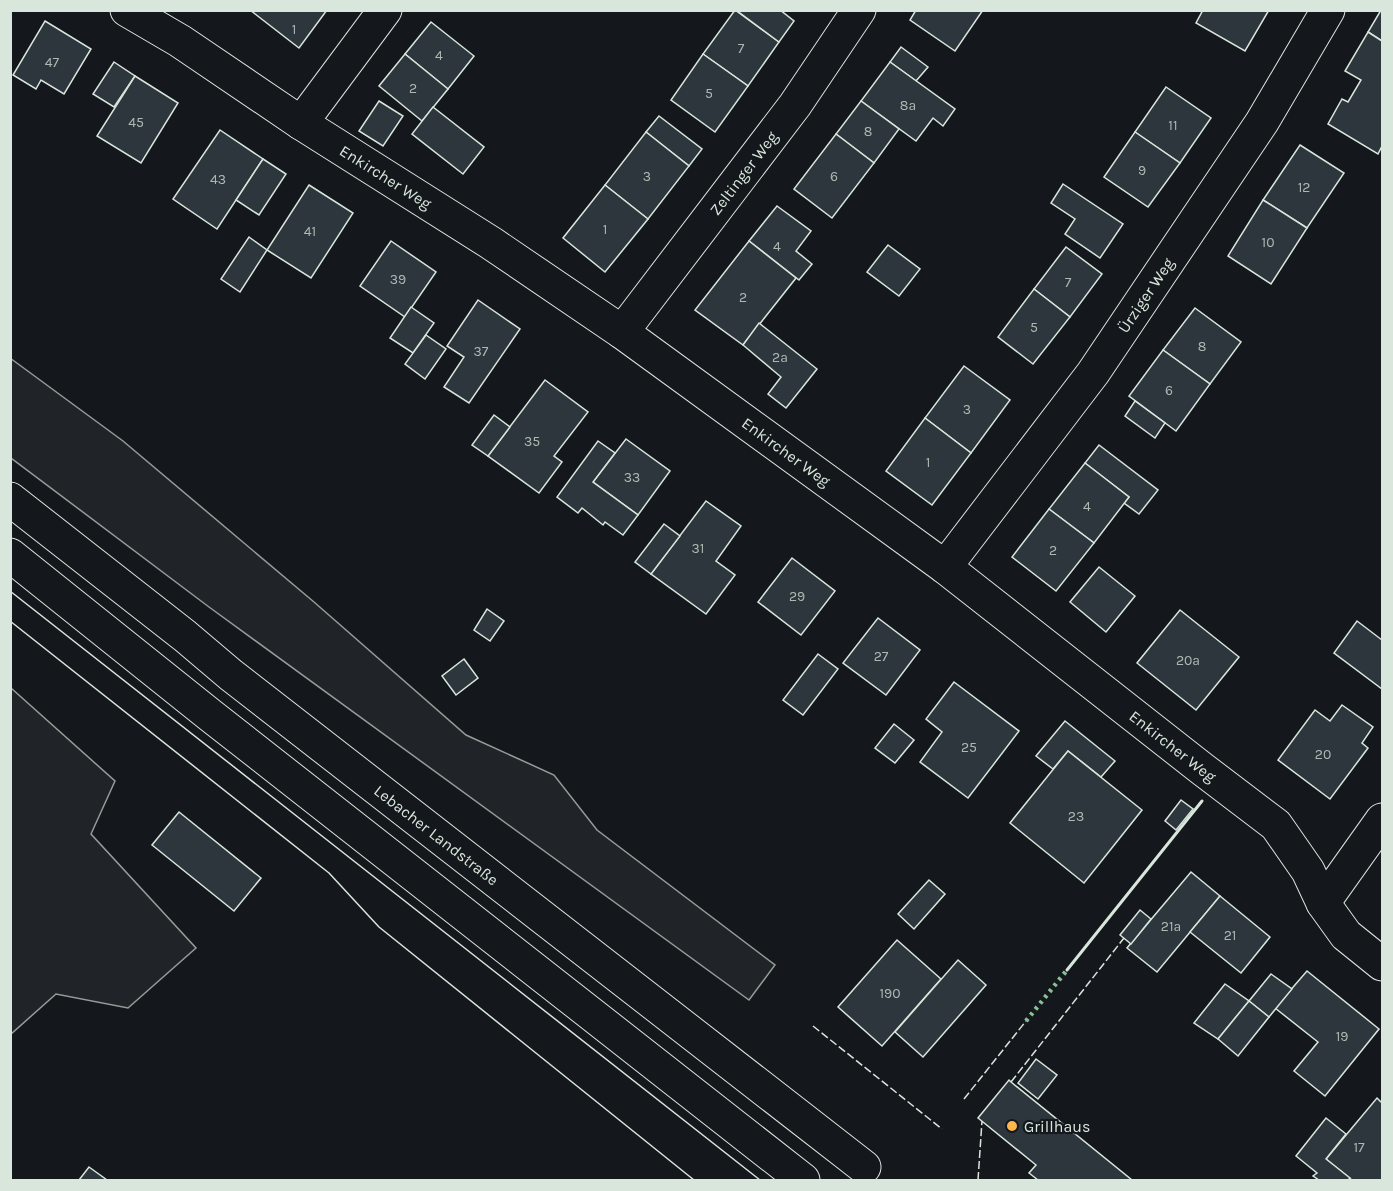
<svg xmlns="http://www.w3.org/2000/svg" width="1393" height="1191" viewBox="0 0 1393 1191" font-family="Karla,sans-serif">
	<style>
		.green { fill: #202428; stroke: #939e99; stroke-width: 1.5 }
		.building { fill: #2c363c; stroke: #d8e6dc; stroke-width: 1.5 }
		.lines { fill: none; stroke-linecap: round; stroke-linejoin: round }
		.minor-casing { stroke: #d8e6dc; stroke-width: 35 }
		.trunk-casing { stroke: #d8e6dc; stroke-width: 35 }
		.minor { stroke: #14181c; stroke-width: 33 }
		.trunk { stroke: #14181c; stroke-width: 33 }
		.tram { stroke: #d8e6dc; stroke-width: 1.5 }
		.hedge { stroke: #8ac095; stroke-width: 4.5; stroke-dasharray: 3 4.5; stroke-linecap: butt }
		.fence { stroke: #d8e6dc; stroke-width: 1.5; stroke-dasharray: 8 3; stroke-linecap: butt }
		.wall { stroke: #d8e6dc; stroke-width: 3 }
		.poi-dot { fill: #ffb74d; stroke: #14181c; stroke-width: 2 }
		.labels { text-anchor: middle; stroke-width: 4.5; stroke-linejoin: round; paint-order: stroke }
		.number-label { font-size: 14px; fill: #adbab4 }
		.street-label { font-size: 16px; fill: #d8e6dc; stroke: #14181c }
		.poi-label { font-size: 16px; fill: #d8e6dc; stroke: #14181c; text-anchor: start }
	</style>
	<rect width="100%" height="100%" fill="#14181c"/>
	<g class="green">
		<polygon points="10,358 123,441 314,602 466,735 554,775 597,830 775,965 749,1000 209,607 11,458"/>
		<polygon points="11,688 115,781 91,834 196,948 128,1008 56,994 11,1034"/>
	</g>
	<g class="building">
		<polygon points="250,10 327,10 299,48"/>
		<polygon points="735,10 779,42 748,86 703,54"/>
		<polygon points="736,10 780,10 794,21 779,42"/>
		<polygon points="916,10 983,10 955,51 910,20"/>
		<polygon points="1203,10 1269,10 1245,51 1196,23"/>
		<polygon points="1381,10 1382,10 1382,41 1368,32"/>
		<polygon points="45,21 91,49 64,94 41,80 36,89 13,75"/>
		<polygon points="431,22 474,56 448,89 405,54"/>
		<polygon points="1368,32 1382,41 1382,146 1378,154 1328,124 1342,99 1348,102 1361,80 1345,71"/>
		<polygon points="901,47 928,67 916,81 890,62"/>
		<polygon points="405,54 448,89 422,121 379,86"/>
		<polygon points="703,54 748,86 715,132 671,100"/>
		<polygon points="114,62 135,76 114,107 93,94"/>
		<polygon points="890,62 955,109 943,126 933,118 916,141 861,101"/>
		<polygon points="135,76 178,103 141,163 97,136"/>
		<polygon points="1166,87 1211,118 1180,163 1135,132"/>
		<polygon points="379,101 403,116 383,146 359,131"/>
		<polygon points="861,101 899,129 874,163 836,134"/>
		<polygon points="433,107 484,147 463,174 412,134"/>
		<polygon points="659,116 702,149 689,166 646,132"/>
		<polygon points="220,130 263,159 217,229 173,199"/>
		<polygon points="646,132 689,166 648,219 605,185"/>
		<polygon points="1135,132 1180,163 1148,207 1104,177"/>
		<polygon points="836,134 874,163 832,218 794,189"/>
		<polygon points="1300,145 1344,173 1307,228 1263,200"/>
		<polygon points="263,159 286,174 259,215 236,200"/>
		<polygon points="1063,184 1123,224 1100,258 1065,234 1075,219 1051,203"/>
		<polygon points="309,185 353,213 311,278 267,250"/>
		<polygon points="605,185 648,219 605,272 563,238"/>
		<polygon points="1263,200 1307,228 1271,284 1228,256"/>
		<polygon points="777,206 811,231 796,251 812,264 799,280 749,241"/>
		<polygon points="249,237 267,250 240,292 221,279"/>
		<polygon points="391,241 436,272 405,317 360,286"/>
		<polygon points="749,241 796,278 743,345 695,310"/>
		<polygon points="888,245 920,269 899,296 867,272"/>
		<polygon points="1066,247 1102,274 1070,317 1034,289"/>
		<polygon points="1034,289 1070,317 1033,364 998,337"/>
		<polygon points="478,300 520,329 469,403 444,387 464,357 447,346"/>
		<polygon points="411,307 434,323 413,353 390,338"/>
		<polygon points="1195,308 1241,342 1210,384 1163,350"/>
		<polygon points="759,323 817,369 786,408 768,394 781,377 743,345"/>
		<polygon points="426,335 446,349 425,379 405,364"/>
		<polygon points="1163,350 1210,384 1176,431 1129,396"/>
		<polygon points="964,366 1010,400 971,453 925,418"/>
		<polygon points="545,380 588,412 554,456 562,462 539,493 488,456"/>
		<polygon points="1135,401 1165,423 1155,438 1125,416"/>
		<polygon points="494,415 510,427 488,456 472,445"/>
		<polygon points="925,418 971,453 932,505 886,471"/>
		<polygon points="626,439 670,471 638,515 593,482"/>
		<polygon points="598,441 615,453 593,482 638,515 623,535 605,522 603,525 582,508 578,513 557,497"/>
		<polygon points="1099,445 1158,490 1139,514 1124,503 1129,497 1085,463"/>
		<polygon points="1085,463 1129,497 1094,543 1049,509"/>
		<polygon points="706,501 741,526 716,561 735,575 706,614 651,574"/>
		<polygon points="1049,509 1094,543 1056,591 1012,557"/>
		<polygon points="664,524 680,536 651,574 635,562"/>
		<polygon points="792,558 835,591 801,635 758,602"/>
		<polygon points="1099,567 1135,596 1106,632 1070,602"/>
		<polygon points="487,609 504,621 490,641 474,630"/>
		<polygon points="1180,610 1239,657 1196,710 1137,663"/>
		<polygon points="878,618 920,650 886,695 843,663"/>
		<polygon points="1357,621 1382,640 1382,689 1334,653"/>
		<polygon points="818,654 838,669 803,715 783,700"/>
		<polygon points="464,659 478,678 456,695 442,676"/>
		<polygon points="954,682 1019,731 968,798 920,762 942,732 926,719"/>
		<polygon points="1342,705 1373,727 1362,743 1368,748 1330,799 1278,760 1315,710 1330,721"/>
		<polygon points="1065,721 1115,761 1101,777 1068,751 1053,769 1036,756"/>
		<polygon points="894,724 914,740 895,763 875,748"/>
		<polygon points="1068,751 1142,810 1084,883 1010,823"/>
		<polygon points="1181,800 1193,809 1176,830 1165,821"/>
		<polygon points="179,812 261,878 234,911 152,845"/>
		<polygon points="1191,872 1220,896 1157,972 1127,948"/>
		<polygon points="929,880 945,894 914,929 898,914"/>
		<polygon points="1220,896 1270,937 1241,973 1190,932"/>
		<polygon points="1140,910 1151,919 1131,944 1120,935"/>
		<polygon points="897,940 941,979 882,1046 838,1007"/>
		<polygon points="958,960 986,985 923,1057 895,1032"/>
		<polygon points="1307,971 1379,1029 1325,1096 1294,1071 1318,1042 1275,1008"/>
		<polygon points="1271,974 1292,989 1269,1017 1249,1001"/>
		<polygon points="1225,984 1249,1001 1218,1039 1194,1023"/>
		<polygon points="1249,1001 1269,1017 1238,1056 1218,1039"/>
		<polygon points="1036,1059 1057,1075 1038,1099 1018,1083"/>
		<polygon points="1009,1080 1011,1082 1132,1180 1038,1180 1029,1173 1036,1165 978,1118"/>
		<polygon points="1377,1098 1382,1103 1382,1180 1352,1180 1326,1159"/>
		<polygon points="1326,1118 1346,1134 1326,1159 1350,1178 1348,1180 1319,1180 1313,1176 1317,1173 1296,1156"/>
		<polygon points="89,1167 107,1180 79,1180"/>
	</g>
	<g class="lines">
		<defs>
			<g id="minor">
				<path id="s1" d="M127,10L180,41L301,123L491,243L622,332L945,567L1201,768L1276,825L1308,871L1323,903L1346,935L1382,964"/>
				<polyline points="301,123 385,10"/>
				<path id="s2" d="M622,332L795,105L859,10"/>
				<path id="s3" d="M945,567L1093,373L1262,122L1328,10"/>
				<polyline points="1323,903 1382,820"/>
			</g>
			<g id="trunk">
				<path id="s4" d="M10,499L185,636L231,675L864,1167"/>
				<polyline points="10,555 210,715 803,1180"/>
			</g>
		</defs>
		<use href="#minor" class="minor-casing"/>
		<use href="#trunk" class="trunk-casing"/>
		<use href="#minor" class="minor"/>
		<use href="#trunk" class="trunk"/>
		<g class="tram">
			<polyline points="10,591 760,1180"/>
			<polyline points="10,621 329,873 379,927 694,1180"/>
		</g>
		<polyline class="hedge" points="1026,1021 1067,970"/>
		<g class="fence">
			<polyline points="813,1026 942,1129"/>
			<polyline points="1011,1082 1124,938"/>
			<polyline points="964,1099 1026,1021"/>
			<polyline points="978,1180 982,1121"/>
		</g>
		<polyline class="wall" points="1067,970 1202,801"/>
	</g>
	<circle class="poi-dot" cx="1012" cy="1126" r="6"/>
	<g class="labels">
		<g class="number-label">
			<text x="294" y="34">1</text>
			<text x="741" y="53">7</text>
			<text x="439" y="60">4</text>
			<text x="52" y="67">47</text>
			<text x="413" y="93">2</text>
			<text x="709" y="98">5</text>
			<text x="908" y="110">8a</text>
			<text x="136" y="127">45</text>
			<text x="1173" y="130">11</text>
			<text x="868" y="136">8</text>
			<text x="1142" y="175">9</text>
			<text x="647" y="181">3</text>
			<text x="834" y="181">6</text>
			<text x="218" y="184">43</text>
			<text x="1304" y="192">12</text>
			<text x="605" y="234">1</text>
			<text x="310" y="236">41</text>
			<text x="1268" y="247">10</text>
			<text x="777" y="251">4</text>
			<text x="398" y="284">39</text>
			<text x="1068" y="287">7</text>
			<text x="743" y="302">2</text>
			<text x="1034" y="332">5</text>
			<text x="1202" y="351">8</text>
			<text x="481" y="356">37</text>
			<text x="780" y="362">2a</text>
			<text x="1169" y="395">6</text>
			<text x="967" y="414">3</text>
			<text x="532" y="446">35</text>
			<text x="928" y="467">1</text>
			<text x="632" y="482">33</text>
			<text x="1087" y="511">4</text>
			<text x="698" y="553">31</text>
			<text x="1053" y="555">2</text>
			<text x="797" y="601">29</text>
			<text x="881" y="661">27</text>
			<text x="1188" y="665">20a</text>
			<text x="969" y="752">25</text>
			<text x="1323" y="759">20</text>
			<text x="1076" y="821">23</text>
			<text x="1171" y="931">21a</text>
			<text x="1230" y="940">21</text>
			<text x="890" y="998">190</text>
			<text x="1342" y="1041">19</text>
			<text x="1359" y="1152">17</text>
		</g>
		<g class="street-label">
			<text dy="6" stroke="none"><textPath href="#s2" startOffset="200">Zeltinger Weg</textPath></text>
			<text dy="6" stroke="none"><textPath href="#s1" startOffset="308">Enkircher Weg</textPath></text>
			<text dy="6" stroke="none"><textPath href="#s3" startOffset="338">Ürziger Weg</textPath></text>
			<text dy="6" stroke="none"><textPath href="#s1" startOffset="794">Enkircher Weg</textPath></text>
			<text dy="6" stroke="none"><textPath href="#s1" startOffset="1280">Enkircher Weg</textPath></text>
			<text dy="6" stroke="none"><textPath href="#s4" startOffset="543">Lebacher Landstraße</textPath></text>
		</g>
		<g class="poi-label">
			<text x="1024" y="1132">Grillhaus</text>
		</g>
	</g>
	<rect width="1393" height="1191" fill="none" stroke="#d8e6dc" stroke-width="24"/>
</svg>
